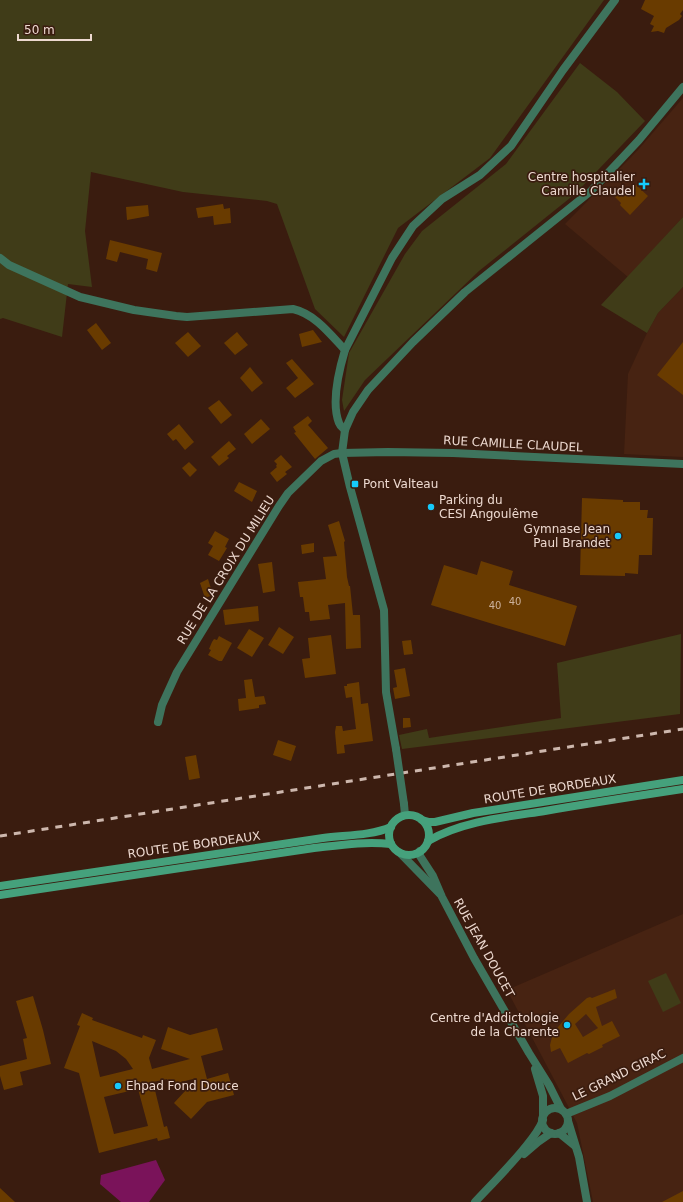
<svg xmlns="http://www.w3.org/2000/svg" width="683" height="1202" viewBox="0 0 683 1202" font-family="'DejaVu Sans',sans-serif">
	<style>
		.built { fill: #472312 }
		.green { fill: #403c18 }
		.water { fill: #7a135a }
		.building { fill: #693b00; fill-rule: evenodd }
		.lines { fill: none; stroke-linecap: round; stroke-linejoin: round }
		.street { stroke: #3e745d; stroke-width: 8 }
		.secondary { stroke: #45a17c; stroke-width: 8 }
		.rail { stroke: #cdb7ad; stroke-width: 3; stroke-dasharray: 7 7; stroke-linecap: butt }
		.street-bridge { stroke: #3e745d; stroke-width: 8 }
		.poi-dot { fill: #16cafb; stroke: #3a1c0f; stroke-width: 1.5 }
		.labels { text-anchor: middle; stroke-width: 3.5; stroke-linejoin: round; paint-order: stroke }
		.number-label { font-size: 10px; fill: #ccb29c }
		.poi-label { font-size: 12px; fill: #edd9d0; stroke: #3a1c0f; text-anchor: end }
		.street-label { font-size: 12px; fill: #edd9d0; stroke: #3a1c0f }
	</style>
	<rect width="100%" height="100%" fill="#3a1c0f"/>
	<g class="built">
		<polygon points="683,98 683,217 628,277 565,224 638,150"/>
		<polygon points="683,287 683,457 624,454 628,374 647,333 658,313"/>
		<polygon points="683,914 683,1202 593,1202 577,1123 507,990"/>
	</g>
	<g class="green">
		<polygon points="0,0 604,0 490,158 398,228 344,337 315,309 277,204 267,201 183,192 91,172 85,231 92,287 68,284 62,337 3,318 0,319"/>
		<polygon points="580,63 617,92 645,121 575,194 479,271 365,380 344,411 342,400 349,353 405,254 422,231 506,164"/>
		<polygon points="683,217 683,287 658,313 647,333 601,305"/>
		<polygon points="681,634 680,714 402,749 399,735 427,729 429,738 561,718 557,663"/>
		<polygon points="666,973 681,1003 663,1012 648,981"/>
	</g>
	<polygon class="water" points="156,1160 165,1180 149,1202 121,1202 100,1184 101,1175"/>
	<g class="building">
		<polygon points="645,0 683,0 683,10 680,14 682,16 679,20 666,28 664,33 658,31 651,32 654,26 650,24 654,16 641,9"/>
		<polygon points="635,184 648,196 630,215 620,205 621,203 613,195 619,188 626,194"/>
		<polygon points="223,204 224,209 230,208 231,223 214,225 213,216 198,218 196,208"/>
		<polygon points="148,205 149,216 127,220 126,207"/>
		<polygon points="110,240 162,253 157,272 146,269 148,259 120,252 117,262 106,259"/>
		<polygon points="96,323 111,343 102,350 87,330"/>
		<polygon points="313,330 322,342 302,347 299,334"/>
		<polygon points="188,332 201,346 188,357 175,343"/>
		<polygon points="237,332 248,345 235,355 224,343"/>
		<polygon points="683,342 683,395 657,375"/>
		<polygon points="292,359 314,384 295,398 286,388 298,378 286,363"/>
		<polygon points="250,367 263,383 252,392 240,378"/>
		<polygon points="219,400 232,415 221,424 208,408"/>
		<polygon points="308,416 312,421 308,425 328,448 315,459 294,433 296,432 293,427"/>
		<polygon points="261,419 270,429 252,444 244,434"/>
		<polygon points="179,424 194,442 185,450 176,439 173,441 167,434"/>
		<polygon points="229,441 236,449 227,456 229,458 219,466 211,457"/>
		<polygon points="281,455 292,467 285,472 287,474 277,482 270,473 277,467 276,466 277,464 274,461"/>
		<polygon points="189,462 197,470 190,477 182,468"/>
		<polygon points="239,482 257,491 252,502 234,491"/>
		<polygon points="582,498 623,500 623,502 640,502 640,510 648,510 647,518 653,518 652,555 639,555 638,574 625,573 625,576 580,575"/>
		<polygon points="339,521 345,541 344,542 347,577 349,586 350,586 353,615 360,615 361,648 346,649 345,603 328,605 330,619 310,621 309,612 305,612 303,597 300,597 298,582 326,579 323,557 337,556 328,525"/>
		<polygon points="215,531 229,539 225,547 227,548 219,561 208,555 213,546 208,543"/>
		<polygon points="314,543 314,552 302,554 301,545"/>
		<polygon points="481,561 513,571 509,585 577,606 565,646 431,605 444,565 477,575"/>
		<polygon points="272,562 275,591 263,593 258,564"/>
		<polygon points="208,579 213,595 205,598 200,583"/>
		<polygon points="258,606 259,621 225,625 223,610"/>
		<polygon points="279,627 294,637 283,654 268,645"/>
		<polygon points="249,629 264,638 252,657 237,648"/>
		<polygon points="331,635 336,674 305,678 302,659 310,658 308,638"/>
		<polygon points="219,636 232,643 222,661 219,661 208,655 211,650 209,649 212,642 214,639 217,640"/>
		<polygon points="411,640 413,654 404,655 402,641"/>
		<polygon points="405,668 410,696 395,699 393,688 397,687 394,670"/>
		<polygon points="252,679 255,697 264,696 266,704 259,705 259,708 239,711 238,699 246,698 244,680"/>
		<polygon points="359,682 361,704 368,703 373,741 344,745 345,753 337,754 335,732 336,726 342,726 343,731 356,729 352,697 346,698 344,686 347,686 347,684"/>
		<polygon points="403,718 410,718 411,727 403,728"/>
		<polygon points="278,740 296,746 291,761 273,755"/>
		<polygon points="196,755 200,778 189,780 185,757"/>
		<path d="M615,989L617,998L596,1007L602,1026L612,1021L620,1036L602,1045L603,1047L589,1054L587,1053L568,1063L560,1048L551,1052L550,1045L553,1033L569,1014L587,998L590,997L592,998ZM586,1014L598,1028L583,1037L575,1024Z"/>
		<polygon points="33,996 43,1030 51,1064 20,1072 23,1085 4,1090 0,1076 0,1066 27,1059 23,1039 27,1038 16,1001"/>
		<path d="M82,1013L93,1018L92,1020L142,1038L143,1035L156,1040L149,1058L152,1069L190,1059L161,1049L168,1027L190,1035L217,1028L223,1050L201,1056L207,1079L228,1073L234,1095L207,1102L191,1119L174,1103L197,1078L169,1085L167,1079L153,1082L164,1127L167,1126L170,1138L158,1141L157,1138L99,1153L79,1073L64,1068L80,1026L77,1025ZM92,1041L116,1051L126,1059L133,1069L100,1077ZM138,1089L148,1126L114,1134L104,1097Z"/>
		<polygon points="0,1188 15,1202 0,1202"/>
		<polygon points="683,1191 683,1202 662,1202"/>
	</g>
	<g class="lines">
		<g class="street">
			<path d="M0,258L9,265L80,297L134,310L176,316L187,317L293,309C315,314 330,334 345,350C339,370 331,403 339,423C340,426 343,428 345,430"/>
			<polyline points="345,350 392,258 413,226 442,199 480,175 511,146 563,70 615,0"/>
			<polyline points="158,722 162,705 177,672 279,506 288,493 321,461 334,454 342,453 388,452 453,453 683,464"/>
			<polyline points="396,749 386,692 384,610 350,487 342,453 345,430 353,412 368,390 413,342 465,292 591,191 639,140 683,87"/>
			<polyline points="404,804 405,815"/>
			<polyline points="420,851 420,856 433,876 442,897 474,958 529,1053 549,1085 561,1109"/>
			<polyline points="400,853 440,894"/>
			<polyline points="535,1069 543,1096 543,1116"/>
			<circle cx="555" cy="1121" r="13"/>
			<polyline points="566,1114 610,1096 683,1058"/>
			<polyline points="568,1121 579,1157 587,1202"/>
			<polyline points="559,1133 575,1146"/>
			<polyline points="524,1154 538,1142 551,1133"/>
			<path d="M475,1202C491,1185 507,1169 522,1151C530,1141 538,1133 543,1120"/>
		</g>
		<g class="secondary">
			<circle cx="409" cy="835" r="20"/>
			<polyline points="422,820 429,822 435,822 473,813 683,780"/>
			<path d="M428,841C462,821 506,817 545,811C591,803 637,796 683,789"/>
			<path d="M0,886L323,838C345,835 370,836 391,827"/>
			<path d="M0,895L314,848C340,845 365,841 391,844"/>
		</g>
		<polyline class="rail" points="0,836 683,729"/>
		<polyline class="street-bridge" points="396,749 404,804"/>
	</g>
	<g class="poi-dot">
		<path d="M642 178h4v4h4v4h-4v4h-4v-4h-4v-4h4z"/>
		<rect x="351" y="480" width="8" height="8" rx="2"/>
		<circle cx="431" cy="507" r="4"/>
		<circle cx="618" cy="536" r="4"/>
		<circle cx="567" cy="1025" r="4"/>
		<circle cx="118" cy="1086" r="4"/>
	</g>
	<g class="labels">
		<g class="number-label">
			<text x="515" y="605">40</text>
			<text x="495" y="609">40</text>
		</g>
		<g class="poi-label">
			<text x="635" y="181">Centre hospitalier<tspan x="635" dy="14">Camille Claudel</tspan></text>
			<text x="363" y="488" text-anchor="start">Pont Valteau</text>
			<text x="439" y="504" text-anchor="start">Parking du<tspan x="439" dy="14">CESI Angoulême</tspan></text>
			<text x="610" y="533">Gymnase Jean<tspan x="610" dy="14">Paul Brandet</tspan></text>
			<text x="559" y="1022">Centre d'Addictologie<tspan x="559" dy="14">de la Charente</tspan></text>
			<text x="126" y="1090" text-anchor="start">Ehpad Fond Douce</text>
		</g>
		<g class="street-label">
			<text transform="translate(513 444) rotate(3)" y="4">RUE CAMILLE CLAUDEL</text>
			<text transform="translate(226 570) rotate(-58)" y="4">RUE DE LA CROIX DU MILIEU</text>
			<text transform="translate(550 789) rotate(-9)" y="4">ROUTE DE BORDEAUX</text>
			<text transform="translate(194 845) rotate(-8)" y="4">ROUTE DE BORDEAUX</text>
			<text transform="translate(484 948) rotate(61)" y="4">RUE JEAN DOUCET</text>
			<text transform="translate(619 1075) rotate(-26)" y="4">LE GRAND GIRAC</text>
		</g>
	</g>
	<path d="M18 34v6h73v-6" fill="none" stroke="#edd9d0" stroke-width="2"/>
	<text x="24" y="34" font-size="12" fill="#edd9d0" stroke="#3a1c0f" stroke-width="3" paint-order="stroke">50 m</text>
</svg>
